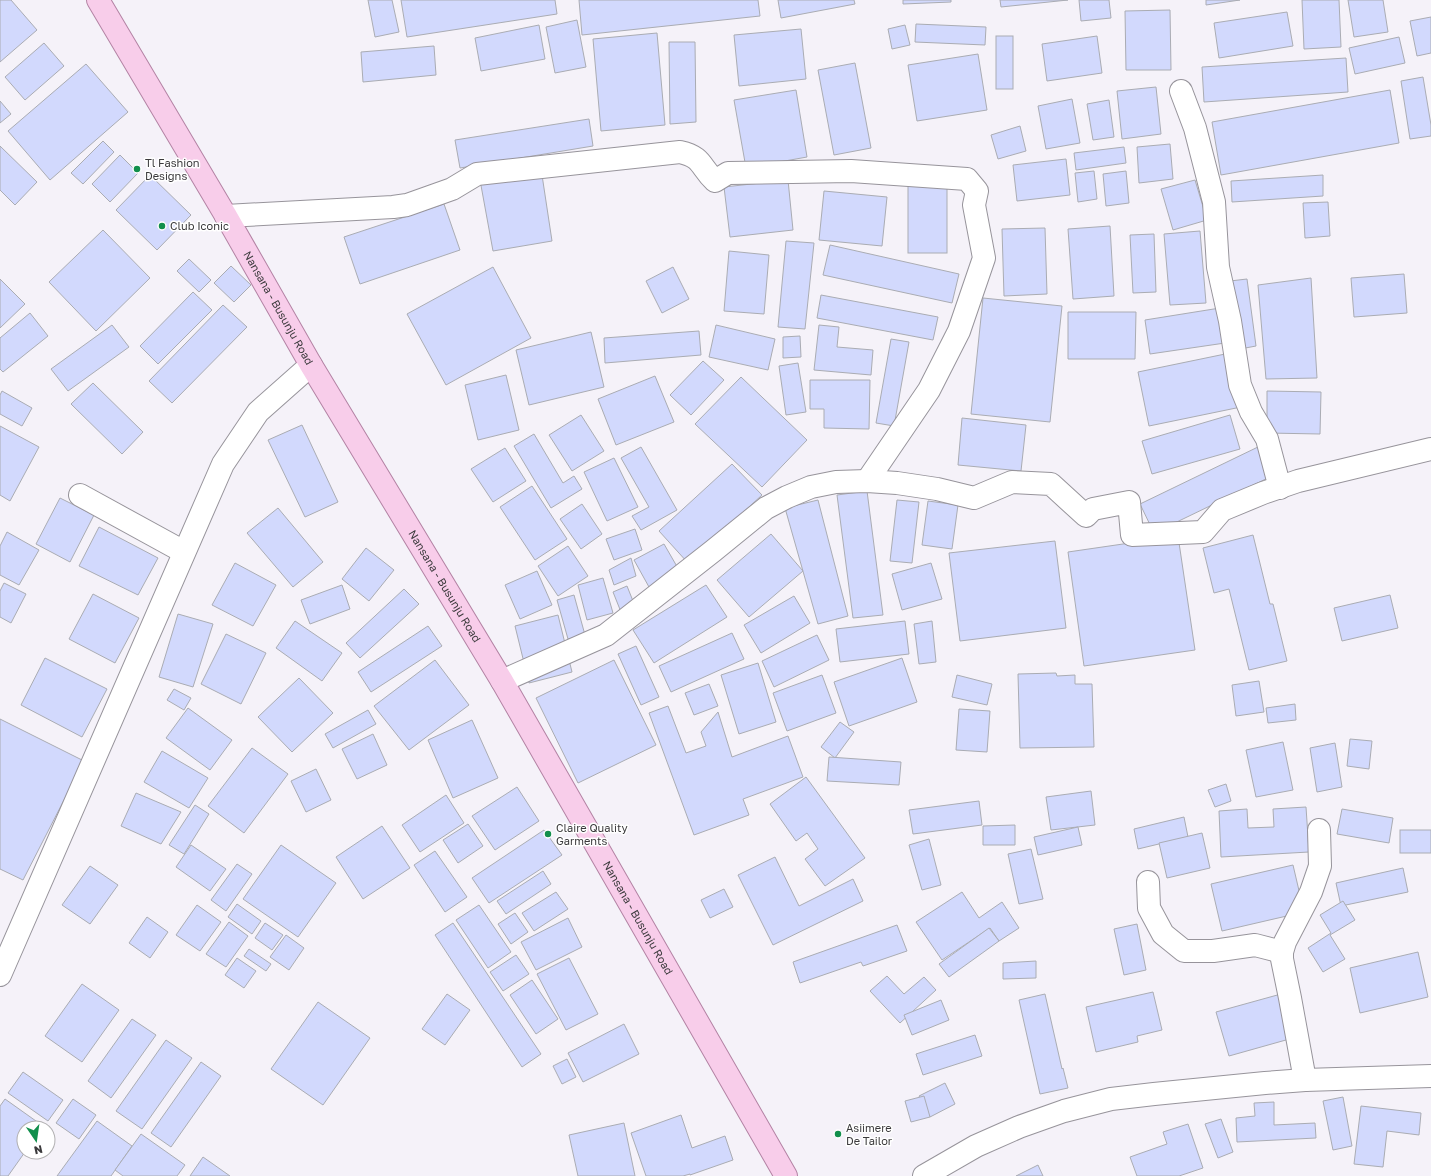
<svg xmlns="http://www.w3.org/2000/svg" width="1431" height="1176" viewBox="0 0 1431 1176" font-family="'Golos Text',sans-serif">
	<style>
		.building { fill: #d2d9fd; stroke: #aaacb3 }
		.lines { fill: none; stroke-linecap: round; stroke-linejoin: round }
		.minor-casing { stroke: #97949b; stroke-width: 24 }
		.major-casing { stroke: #b383a4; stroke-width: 24 }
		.minor { stroke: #fff; stroke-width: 22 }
		.major { stroke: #f8cdea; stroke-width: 22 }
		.poi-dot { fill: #118f4c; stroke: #fff; stroke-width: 1.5 }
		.labels { text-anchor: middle; stroke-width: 3; stroke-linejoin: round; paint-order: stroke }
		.poi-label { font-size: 11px; fill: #3b3a3c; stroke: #fff; text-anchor: start }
		.street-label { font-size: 11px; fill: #3b3a3c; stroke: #fff }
	</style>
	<rect width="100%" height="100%" fill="#f5f2f9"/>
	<g class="building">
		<polygon points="0,0 11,0 37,30 0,62"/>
		<polygon points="368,0 392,0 399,32 375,37"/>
		<polygon points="401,0 555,0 557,14 407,37"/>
		<polygon points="579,0 758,0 760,16 582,35"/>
		<polygon points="778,0 854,0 855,4 781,18"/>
		<polygon points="903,0 951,0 951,2 903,4"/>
		<polygon points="1000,0 1068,0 1001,7"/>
		<polygon points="1079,0 1109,0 1111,18 1081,21"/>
		<polygon points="1206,0 1240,0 1206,5"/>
		<polygon points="1302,0 1339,0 1341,47 1304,49"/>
		<polygon points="1348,0 1383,0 1388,32 1354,37"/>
		<polygon points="1170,10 1171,70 1126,70 1125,11"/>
		<polygon points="1287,12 1293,46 1219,58 1214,23"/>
		<polygon points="1431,17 1431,53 1417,56 1410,21"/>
		<polygon points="577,20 586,67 555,73 546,27"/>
		<polygon points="916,24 986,27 985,45 915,42"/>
		<polygon points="539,25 545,59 481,71 475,38"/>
		<polygon points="905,25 910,45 892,49 888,29"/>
		<polygon points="801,29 806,79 739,86 734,35"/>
		<polygon points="657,33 665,125 601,131 593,39"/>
		<rect x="996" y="36" width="17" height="53"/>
		<polygon points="1097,36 1102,73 1047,81 1042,44"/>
		<polygon points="1399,37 1405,63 1355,74 1349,48"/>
		<polygon points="669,42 695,42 696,122 670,124"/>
		<polygon points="44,43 64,66 25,100 5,77"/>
		<polygon points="434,46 436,75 363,82 361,52"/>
		<polygon points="978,54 987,110 917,121 908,65"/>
		<polygon points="1346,58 1348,92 1204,102 1202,67"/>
		<polygon points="855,63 871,148 834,155 818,70"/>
		<polygon points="86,64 128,112 50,180 8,131"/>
		<polygon points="1423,77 1431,125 1431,136 1410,139 1401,81"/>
		<polygon points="1156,87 1161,134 1122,139 1117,91"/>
		<polygon points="796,90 807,157 746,168 734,100"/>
		<polygon points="1390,90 1399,143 1221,175 1212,122"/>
		<polygon points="1072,99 1080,143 1046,149 1038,106"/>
		<polygon points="1109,100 1114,137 1093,140 1087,104"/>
		<polygon points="0,101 11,114 0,123"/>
		<polygon points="589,119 593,146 460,168 455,140"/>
		<polygon points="1020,126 1026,151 998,159 991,135"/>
		<polygon points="103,141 114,152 83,184 71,173"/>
		<polygon points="1170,144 1173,179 1139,183 1137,147"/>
		<polygon points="0,146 37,182 15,205 0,190"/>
		<polygon points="1124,147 1126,163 1076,170 1074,153"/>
		<polygon points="120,155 138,173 110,202 92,184"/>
		<polygon points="1066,159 1070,195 1017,201 1013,165"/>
		<polygon points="1094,171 1097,199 1078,202 1075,173"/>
		<polygon points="1126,171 1129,203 1106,206 1103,174"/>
		<polygon points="150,175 191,215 157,250 116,210"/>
		<polygon points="542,175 552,241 493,251 480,180"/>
		<polygon points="1323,175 1323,196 1232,202 1231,181"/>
		<polygon points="788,180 793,230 730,237 724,187"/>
		<polygon points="1195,180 1207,220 1173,230 1161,189"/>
		<rect x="908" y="186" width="39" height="67"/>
		<polygon points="824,191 887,197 882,246 819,240"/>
		<polygon points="1328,202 1330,236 1305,238 1303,203"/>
		<polygon points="444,204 460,250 360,284 344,237"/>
		<polygon points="1110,226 1114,296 1073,299 1068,229"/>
		<polygon points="1045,228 1047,294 1004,296 1002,229"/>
		<polygon points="103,230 150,278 96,331 49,282"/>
		<polygon points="1200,231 1206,303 1170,305 1164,234"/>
		<polygon points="1154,234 1156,292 1133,293 1130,235"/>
		<polygon points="786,241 814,243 805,329 778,327"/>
		<polygon points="830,245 959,274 952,303 823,275"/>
		<polygon points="729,251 769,255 764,314 724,311"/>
		<polygon points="189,259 211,280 199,292 177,271"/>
		<polygon points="231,266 251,285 234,302 214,283"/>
		<polygon points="493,267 531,338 446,385 407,314"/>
		<polygon points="673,267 689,299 662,313 646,281"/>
		<polygon points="1404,274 1407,313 1354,317 1351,278"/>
		<polygon points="1311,278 1317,378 1266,379 1258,285"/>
		<polygon points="0,279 25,304 0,328"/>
		<polygon points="1247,279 1256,346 1240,349 1230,281"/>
		<polygon points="193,292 212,310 158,364 140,346"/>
		<polygon points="821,295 938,317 933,340 817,318"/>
		<polygon points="983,298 1062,306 1050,422 971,414"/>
		<polygon points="223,305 247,327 172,403 149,381"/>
		<polygon points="1220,308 1225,343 1150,354 1145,320"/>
		<polygon points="1068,312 1136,312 1135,359 1068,359"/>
		<polygon points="30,313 48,336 3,372 0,369 0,338"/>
		<polygon points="112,325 129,347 68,391 51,369"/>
		<polygon points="716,325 775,339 768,370 709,357"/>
		<polygon points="819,325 839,327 837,347 873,350 871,375 814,370"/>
		<polygon points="699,331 701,355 605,363 604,338"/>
		<polygon points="591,332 604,387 529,405 516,350"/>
		<polygon points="800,336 801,357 783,358 783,337"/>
		<polygon points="891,339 909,342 894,426 876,423"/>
		<polygon points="1230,353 1241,407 1149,426 1138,372"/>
		<polygon points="703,361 724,380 691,415 670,395"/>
		<polygon points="798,363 806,412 786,415 779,366"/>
		<polygon points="506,375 519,430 478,440 465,385"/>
		<polygon points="655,376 674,422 616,445 598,399"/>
		<polygon points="741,377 807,440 762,487 695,424"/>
		<polygon points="810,380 870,380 869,429 824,428 824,409 810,409"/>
		<polygon points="93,383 143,432 122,454 71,404"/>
		<polygon points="2,391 32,408 22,426 0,414 0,395"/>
		<polygon points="1267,391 1321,392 1320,434 1267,433"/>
		<polygon points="581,415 604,451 572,471 549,435"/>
		<polygon points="1230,415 1240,449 1152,474 1142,441"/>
		<polygon points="962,418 1026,425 1021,471 958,465"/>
		<polygon points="302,425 338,502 305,517 268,440"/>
		<polygon points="0,426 39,447 10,501 0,495"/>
		<polygon points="534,434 563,483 574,476 582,489 551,508 514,446"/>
		<polygon points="1260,446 1274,475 1154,533 1140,504"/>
		<polygon points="641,447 677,510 641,530 632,516 649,507 621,458"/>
		<polygon points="505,448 526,481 493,502 471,469"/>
		<polygon points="614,458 638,507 607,521 584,472"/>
		<polygon points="732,464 762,495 688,563 659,531"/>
		<polygon points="532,486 567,539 535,560 500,507"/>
		<polygon points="867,491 883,615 853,618 837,495"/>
		<polygon points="60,498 94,515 70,562 36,544"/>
		<polygon points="818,500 848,616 818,624 785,508"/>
		<polygon points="897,500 919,502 912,563 890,561"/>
		<polygon points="928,501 958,505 952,549 922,545"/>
		<polygon points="582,504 602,534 581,549 560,519"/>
		<polygon points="278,508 323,562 293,587 247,533"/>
		<polygon points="99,527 158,558 138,595 79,566"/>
		<polygon points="635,529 642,550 614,560 606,539"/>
		<polygon points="7,532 39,550 19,585 0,575 0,546"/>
		<polygon points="771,534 803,571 749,617 717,580"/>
		<polygon points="1253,535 1270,604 1273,604 1287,661 1249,670 1229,589 1214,593 1203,548"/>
		<polygon points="1178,536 1195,650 1084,666 1068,552"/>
		<polygon points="1055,541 1066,628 960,641 949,553"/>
		<polygon points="664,544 679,570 649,587 634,560"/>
		<polygon points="568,546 588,576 558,596 538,566"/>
		<polygon points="366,548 394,570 369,601 342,579"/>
		<polygon points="631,558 636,576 614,585 609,570"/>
		<polygon points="235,563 276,585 253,626 212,605"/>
		<polygon points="931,563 942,599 902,610 892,574"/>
		<polygon points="537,571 552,605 520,619 505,585"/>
		<polygon points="603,578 613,613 587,620 578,585"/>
		<polygon points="4,583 26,594 11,623 0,617 0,591"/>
		<polygon points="342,585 350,609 310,624 301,600"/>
		<polygon points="706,585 727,617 654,663 633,630"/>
		<polygon points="627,586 635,606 621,612 613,592"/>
		<polygon points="404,589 419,604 360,658 346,643"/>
		<polygon points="93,594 139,618 115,663 69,639"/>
		<polygon points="574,595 585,635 568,639 557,600"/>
		<polygon points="1390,595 1398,628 1342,641 1334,608"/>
		<polygon points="794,596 810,623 761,653 744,625"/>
		<polygon points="178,614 213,624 193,687 159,677"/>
		<polygon points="558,615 572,672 529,683 515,626"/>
		<polygon points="295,621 342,653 322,681 276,648"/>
		<polygon points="905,621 909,654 840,662 836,629"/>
		<polygon points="932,621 936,662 919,664 914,624"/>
		<polygon points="428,626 442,646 371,692 358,672"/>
		<polygon points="732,633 744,659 671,692 659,666"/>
		<polygon points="226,634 266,653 241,704 201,684"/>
		<polygon points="817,635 829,660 774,687 762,661"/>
		<polygon points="636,646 659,697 641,705 618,654"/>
		<polygon points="45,658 107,689 82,737 21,705"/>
		<polygon points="902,658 917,702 849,726 834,682"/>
		<polygon points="435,660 469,705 409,750 374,706"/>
		<polygon points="614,660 656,745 578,783 536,698"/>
		<polygon points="758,663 776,722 739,734 721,675"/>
		<polygon points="1056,673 1057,676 1075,675 1075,684 1092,684 1094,747 1020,748 1018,674"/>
		<polygon points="822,675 836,713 787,731 773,693"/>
		<polygon points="957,675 992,684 987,705 952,697"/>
		<polygon points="299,678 333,713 292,752 258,717"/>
		<polygon points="1259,681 1264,712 1236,716 1232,685"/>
		<polygon points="709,684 718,706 694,715 685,693"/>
		<polygon points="174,689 191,698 184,710 167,700"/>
		<polygon points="1295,704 1296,720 1268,723 1266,708"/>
		<polygon points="668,706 686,753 706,746 701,732 718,712 732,757 788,736 803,777 743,799 749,815 694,835 649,713"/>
		<polygon points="188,708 232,740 210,770 166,738"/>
		<polygon points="959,709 990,711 987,752 956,750"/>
		<polygon points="368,710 376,724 333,748 325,734"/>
		<polygon points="0,719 84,761 23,880 0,869"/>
		<polygon points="472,720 498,778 453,798 428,740"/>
		<polygon points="840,722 854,732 835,758 821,747"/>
		<polygon points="373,734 387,765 357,779 342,749"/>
		<polygon points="1350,739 1372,741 1369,769 1347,766"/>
		<polygon points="1283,742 1293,790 1256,797 1246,750"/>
		<polygon points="1335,743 1342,787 1317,792 1310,748"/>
		<polygon points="252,748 288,774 244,833 208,806"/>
		<polygon points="162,751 208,778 189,808 144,782"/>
		<polygon points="829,757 901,762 899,785 827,781"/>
		<polygon points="316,769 331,800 306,812 291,781"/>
		<polygon points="806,777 865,858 825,886 805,859 818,849 807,833 796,841 770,804"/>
		<polygon points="1226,784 1231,801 1215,807 1208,790"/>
		<polygon points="517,787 539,821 495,850 472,816"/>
		<polygon points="1091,791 1095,825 1051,830 1046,797"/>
		<polygon points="136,793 181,812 161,844 121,826"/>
		<polygon points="446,795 464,823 420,852 402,825"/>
		<polygon points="979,801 982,825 913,834 909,810"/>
		<polygon points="195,805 209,814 184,854 169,845"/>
		<polygon points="1306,807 1309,852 1221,857 1219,811 1247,809 1248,828 1274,827 1273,809"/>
		<polygon points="1342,809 1393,818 1389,843 1337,834"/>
		<polygon points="1184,817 1188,837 1138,849 1134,829"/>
		<polygon points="468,824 483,846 458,863 443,840"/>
		<polygon points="1015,825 1015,845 983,845 983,826"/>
		<polygon points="382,826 410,868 363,899 336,857"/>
		<polygon points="1078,827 1082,845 1038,855 1034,837"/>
		<polygon points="544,830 562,855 489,903 472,878"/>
		<rect x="1400" y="830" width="31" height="23"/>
		<polygon points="1202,833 1210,868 1167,878 1159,843"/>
		<polygon points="929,839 941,885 922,890 909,845"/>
		<polygon points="191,845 226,869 210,891 176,867"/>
		<polygon points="281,845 336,883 298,937 243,899"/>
		<polygon points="1031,849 1043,899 1019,904 1008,854"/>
		<polygon points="435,851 467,897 445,912 414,865"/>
		<polygon points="775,857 799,906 853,879 863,901 773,945 738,875"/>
		<polygon points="237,864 252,874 226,911 211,900"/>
		<polygon points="1293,865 1304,912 1222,931 1211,884"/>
		<polygon points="90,866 118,885 90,924 62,905"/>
		<polygon points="1403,868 1408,892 1341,906 1336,883"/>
		<polygon points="543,871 551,884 506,914 497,901"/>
		<polygon points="724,889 733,907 710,918 701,900"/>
		<polygon points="556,892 568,909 534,931 522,913"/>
		<polygon points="962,892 979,918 1002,902 1019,928 999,941 990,928 942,960 916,922"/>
		<polygon points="1343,901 1355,920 1330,935 1345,959 1323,972 1308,948 1331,933 1320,915"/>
		<polygon points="237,904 261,921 252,934 228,917"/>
		<polygon points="197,905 221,922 200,951 176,935"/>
		<polygon points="479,905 511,952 488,968 456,920"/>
		<polygon points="515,913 528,932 511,944 498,924"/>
		<polygon points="147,917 168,932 150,958 129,943"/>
		<polygon points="568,918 582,947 536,970 521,942"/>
		<polygon points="229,922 248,936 226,967 206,954"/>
		<polygon points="265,923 283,935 272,950 255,938"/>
		<polygon points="453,923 541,1054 522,1067 435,935"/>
		<polygon points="1137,924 1146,970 1124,975 1114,929"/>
		<polygon points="897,925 907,951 863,966 861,962 800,983 793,962"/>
		<polygon points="989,928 999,941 949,977 939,964"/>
		<polygon points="286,935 304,948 289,970 270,957"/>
		<polygon points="249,949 271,964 266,971 244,956"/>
		<polygon points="1418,952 1428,997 1360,1013 1350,968"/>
		<polygon points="516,955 529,974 503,991 490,972"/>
		<polygon points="237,958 256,971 244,988 225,975"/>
		<polygon points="569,958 598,1014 566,1030 537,974"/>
		<polygon points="1036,961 1036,978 1003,979 1003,963"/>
		<polygon points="887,976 904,994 924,977 936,990 900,1023 870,991"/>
		<polygon points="532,980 558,1019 536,1034 510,995"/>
		<polygon points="82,984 119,1010 82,1062 45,1036"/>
		<polygon points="1153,992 1162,1030 1137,1036 1138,1042 1096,1052 1086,1007"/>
		<polygon points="447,994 470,1010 445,1045 422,1029"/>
		<polygon points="1045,994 1062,1069 1063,1068 1068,1088 1040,1094 1019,1000"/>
		<polygon points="1281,994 1293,1038 1229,1056 1216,1012"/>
		<polygon points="941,1000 949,1020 912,1035 904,1015"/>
		<polygon points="318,1002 370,1038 323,1105 271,1069"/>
		<polygon points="132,1019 156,1035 111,1098 88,1081"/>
		<polygon points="624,1024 639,1054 583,1082 568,1053"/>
		<polygon points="975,1035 982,1056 923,1075 916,1054"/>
		<polygon points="166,1040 192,1058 142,1129 116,1111"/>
		<polygon points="567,1059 576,1077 562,1084 553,1066"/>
		<polygon points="201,1062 221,1076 171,1147 151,1133"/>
		<polygon points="23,1072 63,1100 48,1121 8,1093"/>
		<polygon points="945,1083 955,1104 930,1117 919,1096"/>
		<polygon points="924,1096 930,1117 911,1122 905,1101"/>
		<polygon points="1343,1097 1352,1146 1333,1150 1323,1101"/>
		<polygon points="5,1099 43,1126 42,1128 24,1128 24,1152 25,1152 8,1176 0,1176 0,1106"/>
		<polygon points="73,1099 96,1115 79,1139 56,1123"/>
		<polygon points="1274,1102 1274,1125 1315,1123 1316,1138 1237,1142 1236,1118 1255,1116 1254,1103"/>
		<polygon points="1361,1106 1421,1113 1419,1135 1387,1131 1383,1167 1354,1164"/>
		<polygon points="681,1115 692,1148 725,1136 733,1160 690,1175 690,1174 683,1176 646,1176 631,1133"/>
		<polygon points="1221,1119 1233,1152 1218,1158 1205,1124"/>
		<polygon points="97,1121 132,1146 111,1176 57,1176"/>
		<polygon points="624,1123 635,1176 578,1176 569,1135"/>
		<polygon points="1188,1124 1203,1168 1179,1176 1137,1176 1130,1157 1167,1144 1163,1132"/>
		<polygon points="141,1134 185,1165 177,1176 123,1176 115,1170"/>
		<polygon points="203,1157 230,1176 190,1176"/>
		<polygon points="1038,1165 1043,1176 1016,1176"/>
	</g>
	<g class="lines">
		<defs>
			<g id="minor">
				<polyline points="1181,91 1195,128 1214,202 1218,267 1230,321 1240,385 1251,412 1267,439 1280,488"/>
				<path d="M226,216L393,207L407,205L452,189L477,174L680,152C703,157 700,167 715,181L728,173L851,171L967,179L977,191L974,205L984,258L959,331L929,390L867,481"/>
				<polyline points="80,495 184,552"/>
				<polyline points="502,681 606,635 713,551 766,508 787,497 811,487 836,482 867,481 897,483 937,489 974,498 1012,482 1051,484 1086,516 1093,509 1129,502 1132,535 1203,532 1222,510 1263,493 1298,481 1431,449"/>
				<polyline points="1148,882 1149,908 1163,934 1184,951 1213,951 1255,945 1282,952"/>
				<polyline points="0,975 223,464 258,412 311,365"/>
				<polyline points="1305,1080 1290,998 1282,959 1282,952 1285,942 1311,892 1320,866 1319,830"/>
				<polyline points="924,1176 976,1146 1019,1127 1064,1111 1111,1099 1154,1094 1265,1083 1305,1080 1431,1076"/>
			</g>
			<g id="major">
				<path id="s1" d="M98,0L226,216L311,365L502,681L786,1176"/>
			</g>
		</defs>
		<use href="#minor" class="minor-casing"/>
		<use href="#major" class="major-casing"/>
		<use href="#minor" class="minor"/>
		<use href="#major" class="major"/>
	</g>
	<g class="poi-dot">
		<circle cx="137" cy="169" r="4"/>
		<circle cx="162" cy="226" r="4"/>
		<circle cx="548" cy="834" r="4"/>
		<circle cx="838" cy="1134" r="4"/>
	</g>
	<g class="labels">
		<g class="poi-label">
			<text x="145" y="167">Tl Fashion<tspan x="145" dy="13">Designs</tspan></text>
			<text x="170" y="230">Club Iconic</text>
			<text x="556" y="832">Claire Quality<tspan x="556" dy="13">Garments</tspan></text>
			<text x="846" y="1132">Asiimere<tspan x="846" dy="13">De Tailor</tspan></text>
		</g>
		<g class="street-label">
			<text dy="4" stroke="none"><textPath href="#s1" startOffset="357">Nansana - Busunju Road</textPath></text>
			<text dy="4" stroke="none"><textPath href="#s1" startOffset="681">Nansana - Busunju Road</textPath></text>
			<text dy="4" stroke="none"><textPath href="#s1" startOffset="1065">Nansana - Busunju Road</textPath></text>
		</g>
	</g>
	<g transform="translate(36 1140) rotate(167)"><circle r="19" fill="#ffffff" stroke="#b1b0b1"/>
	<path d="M0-3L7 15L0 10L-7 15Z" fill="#118f4c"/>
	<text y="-6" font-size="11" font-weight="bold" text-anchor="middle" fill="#3b3a3c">N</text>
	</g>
</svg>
